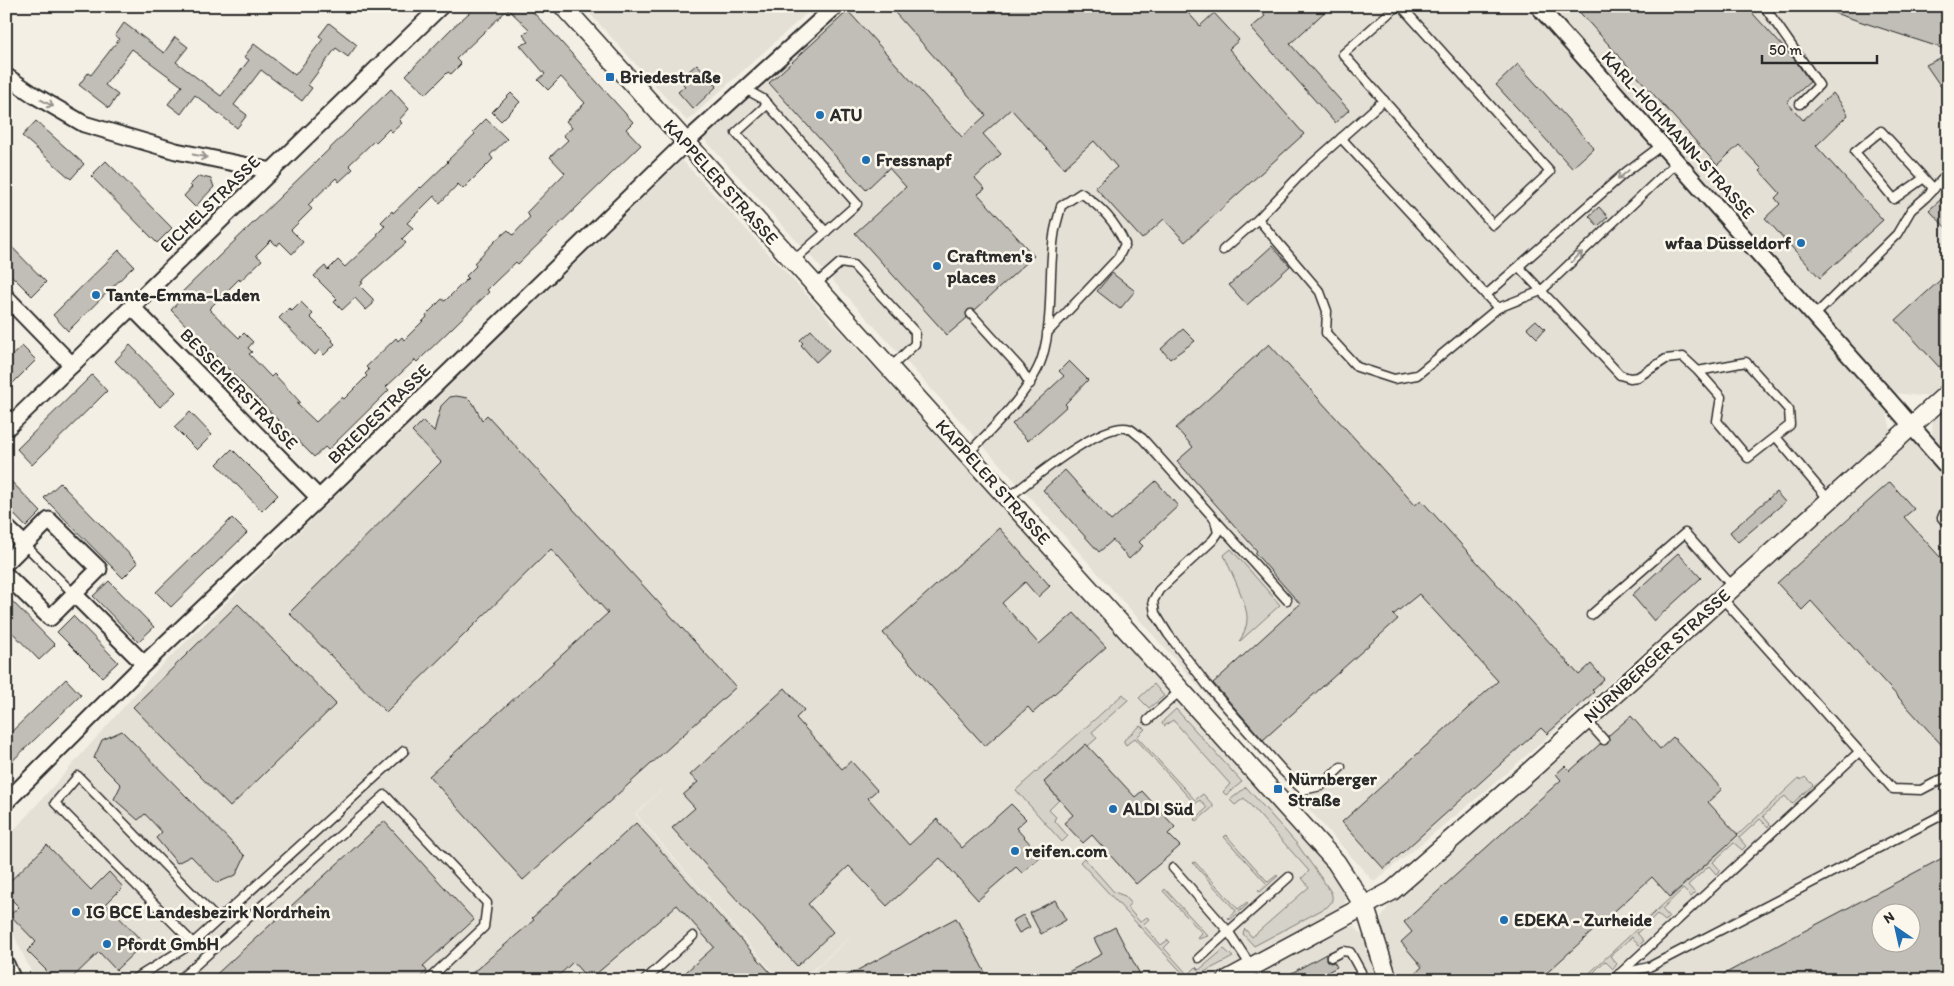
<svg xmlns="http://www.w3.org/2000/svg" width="1954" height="986" viewBox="0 0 1954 986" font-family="Itim,sans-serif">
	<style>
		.built { fill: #e4e0d6; fill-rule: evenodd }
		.green { fill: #d5d2c9; stroke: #807e7a }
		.building { fill: #c0beb6; stroke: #2b2b2b; fill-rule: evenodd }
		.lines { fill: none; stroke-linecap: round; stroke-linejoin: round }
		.service-casing { stroke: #2b2b2b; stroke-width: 11 }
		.minor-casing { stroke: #2b2b2b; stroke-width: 19 }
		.tertiary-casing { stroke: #2b2b2b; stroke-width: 21 }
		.service { stroke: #fbf7ec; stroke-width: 8 }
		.minor { stroke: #fbf7ec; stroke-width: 15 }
		.tertiary { stroke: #fbf7ec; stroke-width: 18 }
		.oneway { stroke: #93918c }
		.poi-dot { fill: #1f6fb2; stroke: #fbf7ec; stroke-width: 2 }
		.labels { text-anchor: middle; stroke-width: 5; stroke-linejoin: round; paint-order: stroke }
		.poi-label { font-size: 18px; font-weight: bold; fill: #2b2b2b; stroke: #fbf7ec; text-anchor: start }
		.street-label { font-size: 18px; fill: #2b2b2b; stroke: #fbf7ec }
	</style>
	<rect width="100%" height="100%" fill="#f3efe4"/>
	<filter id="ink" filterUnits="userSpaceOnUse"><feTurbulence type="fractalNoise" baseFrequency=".02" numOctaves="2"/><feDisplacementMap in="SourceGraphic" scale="10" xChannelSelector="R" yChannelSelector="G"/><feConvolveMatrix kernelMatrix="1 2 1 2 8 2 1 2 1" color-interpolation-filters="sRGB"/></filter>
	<g filter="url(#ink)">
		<g class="built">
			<polygon points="583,6 815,6 687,121"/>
			<polygon points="849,6 1529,6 1884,400 1892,435 1487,790 1374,882 1043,512 704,139"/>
			<polygon points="1545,6 1948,6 1948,384 1930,397 1894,393"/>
			<polygon points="682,160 1313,842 1348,896 1339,913 1214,980 803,980 867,922 801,980 780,980 636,814 671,781 635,814 779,980 35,980 6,918 6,839 154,673"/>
			<polygon points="1948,401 1948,457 1932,440 1933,413"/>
			<path d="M1912,440L1923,445L1948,475V980H1392L1376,928L1392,899L1896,443ZM1882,914H1912V944H1882Z"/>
			<polygon points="1354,926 1372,945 1381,980 1237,980 1327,931"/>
		</g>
		<g class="green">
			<path d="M1231,549L1280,605L1239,642C1243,635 1247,627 1247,619C1248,605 1230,570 1224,555Z"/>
			<polygon points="1154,684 1164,696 1149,708 1139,698"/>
			<polygon points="1123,694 1128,700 1092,732 1097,738 1088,746 1086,744 1044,782 1059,800 1049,810 1056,817 1054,820 1068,836 1062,842 1016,790"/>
			<polygon points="1176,709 1242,782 1226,795 1223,792 1230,784 1173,720 1164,726 1162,724 1164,720"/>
			<polygon points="1140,726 1145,729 1137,737 1195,800 1203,794 1213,805 1213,807 1197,821 1194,820 1207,808 1200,800 1186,811 1186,809 1193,802 1135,738 1126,745 1124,742 1124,740"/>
			<polygon points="1805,777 1813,785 1792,804 1785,796 1763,816 1770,824 1768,827 1760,819 1739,838 1746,846 1742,850 1734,843 1713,862 1720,870 1716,874 1709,866 1688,885 1695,893 1691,897 1683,889 1662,909 1669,917 1665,921 1657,914 1637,933 1644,941 1639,945 1632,937 1610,956 1617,964 1613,969 1605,961 1586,980 1582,980 1799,778 1801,780"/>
			<path d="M1246,787L1297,844L1329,889C1334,896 1333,902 1327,907L1254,946L1243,934L1244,930L1245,929L1252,937L1309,887L1302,878L1309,871L1244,798L1235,805L1230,800Z"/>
			<polygon points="1226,835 1268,882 1277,875 1278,876 1260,892 1258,891 1266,883 1224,837"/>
			<polygon points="1084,858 1114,892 1125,896 1131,903 1127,907 1140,922 1147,917 1149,919 1143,925 1161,945 1168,940 1170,942 1164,948 1188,975 1196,967 1199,970 1224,949 1233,957 1189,980 1080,862"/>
			<polygon points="1195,862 1238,909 1247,902 1248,904 1230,920 1228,918 1236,911 1193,863"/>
			<polygon points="1165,889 1208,936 1198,939 1197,938 1202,933 1163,891"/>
		</g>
		<g class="building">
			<polygon points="477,6 527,6 553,33 633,122 626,129 641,145 518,264 516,262 497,280 487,290 489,292 417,362 415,360 386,387 389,390 328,450 325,447 314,457 171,310 181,299 178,296 391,89 409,109 399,120 402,123 392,132 389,129 376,142 374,141 349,165 353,169 339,182 336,178 308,205 312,209 291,230 303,242 292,254 280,242 277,246 271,240 256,255 262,260 240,281 239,279 209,309 239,338 244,333 253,342 248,348 252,352 249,354 271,377 274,374 290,391 300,402 297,404 316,422 342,397 344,399 367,376 365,374 369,370 366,367 396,338 398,341 402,337 404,340 427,317 426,315 442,299 445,301 468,278 466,276 476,266 474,263 496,240 508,230 513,235 530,217 526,213 565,173 550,157 568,140 563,135 572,128 566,121 585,103 561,77 548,90 538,80 545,74 520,45 529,42 523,35 530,30 508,9 456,59 461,64 451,74 448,72 426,94 406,75 451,29"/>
			<polygon points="889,6 1182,6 1200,26 1214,13 1239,40 1229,49 1304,134 1185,242 1164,219 1142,239 1095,187 1117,167 1094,141 1064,168 1011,109 983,134 1001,154 975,178 985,189 978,194 1034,256 975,310 968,310 966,313 967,318 947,335 855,233 906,187 889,168 866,190 769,83 848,11 962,137 986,115"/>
			<polygon points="1257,6 1331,6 1290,44 1349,110 1335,123 1251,28 1265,16"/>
			<polygon points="1574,6 1746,6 1795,60 1810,82 1787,102 1803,120 1833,93 1843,106 1848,115 1816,146 1883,220 1820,278 1765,218 1780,204 1775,198 1780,193 1760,171 1762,169 1739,145 1717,165"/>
			<polygon points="1822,6 1948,6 1948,50 1822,9"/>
			<polygon points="124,23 164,53 175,37 188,47 176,62 221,96 249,60 244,57 254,44 295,75 323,39 319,36 329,23 357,45 348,57 336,48 308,85 312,88 302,101 261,70 234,105 247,115 237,128 195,95 181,114 168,104 182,86 132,49 105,85 118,95 109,108 79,85 88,73 91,75 119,39 115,36"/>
			<polygon points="1948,54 1948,97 1926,65"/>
			<polygon points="697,64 717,86 693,109 678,92 685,86 679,80"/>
			<polygon points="1518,64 1594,148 1572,168 1496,85"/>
			<polygon points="511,93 520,102 501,121 492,112"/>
			<polygon points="486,119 507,139 490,155 493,159 463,189 458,184 440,203 434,196 407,223 413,228 402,239 406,243 361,282 363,283 360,286 373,299 373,304 366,310 355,298 342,310 334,302 337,299 314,276 325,266 328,270 338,260 345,267 378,236 377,234 385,226 381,222 392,211 393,213 420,187 421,188 448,162 447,161 475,134 473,132"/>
			<polygon points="36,121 84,164 71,179 22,136"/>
			<polygon points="106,161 172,228 157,243 91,176"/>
			<polygon points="199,176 211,179 214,187 195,207 184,196 192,187 190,185"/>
			<polygon points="1948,193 1948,230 1929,210"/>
			<polygon points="1599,207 1608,217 1598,226 1589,216"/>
			<polygon points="6,241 46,282 32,296 6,270"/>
			<polygon points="1272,246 1290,266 1247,305 1229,285"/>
			<polygon points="119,250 134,266 68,331 53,315"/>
			<polygon points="1112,273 1135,291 1120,309 1097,291"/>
			<polygon points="1948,273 1948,359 1939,367 1896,320"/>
			<polygon points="301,302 313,314 310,317 333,340 332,341 335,344 324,355 319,350 315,355 279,318 289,308 292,311"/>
			<polygon points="1536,320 1545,329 1537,338 1527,328"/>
			<polygon points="1183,329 1195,341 1170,359 1161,349"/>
			<polygon points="811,330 829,350 816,362 801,345 803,343 800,340"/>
			<polygon points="1269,344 1415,505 1421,500 1579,675 1591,664 1604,679 1592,690 1594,692 1547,734 1541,728 1384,869 1342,822 1498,681 1419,594 1393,615 1398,619 1263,740 1213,683 1300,604 1255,553 1257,551 1177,461 1193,447 1176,428"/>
			<polygon points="130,345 176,392 160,407 115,361"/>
			<polygon points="22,346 36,360 6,390 6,361"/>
			<polygon points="1069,361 1088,380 1065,404 1067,406 1028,441 1012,424 1064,376 1059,371"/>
			<polygon points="92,375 107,391 32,465 17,449"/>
			<polygon points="456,396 468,398 473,403 482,420 487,415 736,687 523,880 429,776 608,613 551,549 386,712 289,613 441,462 412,432 423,421 434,432 441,406 450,397"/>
			<polygon points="190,412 212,435 197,450 174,427"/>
			<polygon points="232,449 278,495 262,511 217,464"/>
			<polygon points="1065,470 1111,521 1156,481 1178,506 1139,542 1143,546 1129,559 1113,540 1099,552 1043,490"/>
			<polygon points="6,476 41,512 26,527 6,506"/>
			<polygon points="1890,482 1914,509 1904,517 1948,566 1948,752 1811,601 1802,610 1777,583"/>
			<polygon points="60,483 138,563 123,578 44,498"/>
			<polygon points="1776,492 1785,502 1738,542 1730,532"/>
			<polygon points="232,518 247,533 171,607 156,592"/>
			<polygon points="999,528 1050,586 1038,597 1025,582 1002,603 1039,644 1074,613 1106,647 1033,713 1028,707 985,746 883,633"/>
			<polygon points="1678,553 1701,578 1654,621 1632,595"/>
			<polygon points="109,581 154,627 138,642 93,596"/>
			<polygon points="6,595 55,645 39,660 6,626"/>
			<polygon points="238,604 336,704 230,807 133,707"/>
			<polygon points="73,616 118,662 102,677 57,632"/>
			<polygon points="66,679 81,695 6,767 6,737"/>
			<polygon points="785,688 804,710 796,718 842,769 851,761 877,790 868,798 909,845 937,819 962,848 1011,804 1026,819 1016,828 1041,856 1022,873 1016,867 978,900 940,858 887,906 849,866 808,904 833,932 797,966 672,828 695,808 683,795 698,782 690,775"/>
			<polygon points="1631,716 1660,749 1673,737 1722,789 1708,802 1738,835 1670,897 1652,877 1539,980 1408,980 1422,967 1401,942 1412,932 1404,922 1561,780 1556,774 1565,766 1570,771 1600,744 1607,744 1609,741 1608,736"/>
			<polygon points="122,731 245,856 236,875 217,883 191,856 177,863 156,838 162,832 145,814 138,820 114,799 121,785 94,758 102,740"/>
			<polygon points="1086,744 1135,797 1142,791 1175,827 1168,834 1180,846 1136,884 1092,835 1083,843 1064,823 1073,815 1044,782"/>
			<polygon points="384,821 474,920 423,966 427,971 417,980 210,980"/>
			<polygon points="636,823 777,980 677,980 714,947 677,905 589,980 573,962 554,980 464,980 534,920 532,918"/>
			<polygon points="47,845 91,890 109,872 123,887 106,904 144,943 116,970 99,952 70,980 56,980 27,951 36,942 10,915 19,907 6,894 6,885"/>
			<path d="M1948,855V980H1713L1808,929ZM1882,914H1912V944H1882Z"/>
			<polygon points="1055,900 1066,920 1041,934 1030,913"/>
			<polygon points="1023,915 1030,927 1019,933 1012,921"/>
			<polygon points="956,918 989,980 839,980"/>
			<polygon points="1115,927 1143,980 1053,980 1102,954 1094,939"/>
			<polygon points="1326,954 1326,960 1330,963 1334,962 1337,967 1313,980 1279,980"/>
		</g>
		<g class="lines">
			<defs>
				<g id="service">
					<polyline points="1397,6 1343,54 1493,225 1550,172 1401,6"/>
					<polyline points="1764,6 1819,85 1800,104"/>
					<polyline points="745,89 763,99 857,204 793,261"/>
					<polyline points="768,104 736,133 826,232"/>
					<polyline points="1341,138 1498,308 1541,291 1677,162"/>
					<polyline points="1924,178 1894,199 1855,152 1881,131 1934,189"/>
					<polyline points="1258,219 1320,292 1327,311 1326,333 1357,367 1394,379 1417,375 1498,308"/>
					<polyline points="1223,250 1258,219 1305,170 1384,100"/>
					<polyline points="1519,267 1620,375 1630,378 1638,377 1666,359 1683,357 1698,371 1746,362 1789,410 1790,425 1748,458 1717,421 1721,397 1698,371"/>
					<polyline points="815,285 840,263 853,265 915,332 915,344 890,368"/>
					<polyline points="1486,295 1626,172 1662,145"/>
					<polyline points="971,314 1020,368 1030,384"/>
					<polyline points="1814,316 1897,234 1911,210 1926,197 1948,173"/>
					<polyline points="1776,437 1829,500"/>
					<path d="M967,454C991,431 1032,389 1042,358C1054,319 1048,276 1054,236C1055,226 1059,216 1061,206L1081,193C1101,207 1115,221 1125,244L1118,258L1047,333"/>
					<path d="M1008,498C1029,482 1104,419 1130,429C1134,431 1138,436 1142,438L1287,600"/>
					<polyline points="1948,503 1942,518 1948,525"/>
					<polyline points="1215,520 1218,533 1213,540 1159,590 1153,601 1155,613 1168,634 1207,685 1283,771 1303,790 1321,786 1341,767"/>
					<polyline points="25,545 74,594"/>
					<polyline points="1722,598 1893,789 1921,790 1948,776"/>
					<polyline points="1591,615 1685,533 1733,587"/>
					<polyline points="1148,720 1181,690"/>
					<polyline points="1586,720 1604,740"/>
					<polyline points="1173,868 1228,931 1251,966"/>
					<polyline points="193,943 55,803 78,776 218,920"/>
					<polyline points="1331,957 1343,951 1350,952 1361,972 1361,980"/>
					<polyline points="1199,958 1289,877"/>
					<polyline points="1619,974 1649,967 1948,812"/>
					<polyline points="133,980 193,943 404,751"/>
					<polyline points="179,980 385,795 487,903 484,927 428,980"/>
					<polyline points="645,980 693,936"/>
					<polyline points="1613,980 1859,752"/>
				</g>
				<g id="minor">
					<polyline points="1538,6 1889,400 1948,468"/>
					<polyline points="6,76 34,95 84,124 176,151 272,171"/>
					<polyline points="6,297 72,365"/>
					<polyline points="132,307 319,498"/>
					<polyline points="6,429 441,6"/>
					<polyline points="6,527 25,545"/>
					<polyline points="6,563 49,520 99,569 50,618 6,575"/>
					<polyline points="74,594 144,664"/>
					<polyline points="6,802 144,664 319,498 685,143 836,6"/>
					<polyline points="6,964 13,980"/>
				</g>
				<g id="tertiary">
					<polyline points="563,6 1336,862 1365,907 1388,980"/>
					<polyline points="1227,980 1392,891 1531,770 1948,393"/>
				</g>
			</defs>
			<use href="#service" class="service-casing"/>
			<use href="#minor" class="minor-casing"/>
			<use href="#tertiary" class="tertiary-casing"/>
			<use href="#service" class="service"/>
			<use href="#minor" class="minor"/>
			<use href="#tertiary" class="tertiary"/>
		</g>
		<defs><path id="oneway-shaft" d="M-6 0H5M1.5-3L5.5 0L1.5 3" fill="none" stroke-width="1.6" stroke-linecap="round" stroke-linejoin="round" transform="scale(1.25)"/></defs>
		<g class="oneway">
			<use href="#oneway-shaft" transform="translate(47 103) rotate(29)"/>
			<use href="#oneway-shaft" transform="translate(200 156) rotate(12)"/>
			<use href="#oneway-shaft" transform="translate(1623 175) rotate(140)"/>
			<use href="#oneway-shaft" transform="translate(1577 257) rotate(-43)"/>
		</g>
	</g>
	<g class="poi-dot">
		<rect x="605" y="72" width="10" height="10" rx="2.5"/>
		<circle cx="820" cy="115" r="5"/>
		<circle cx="866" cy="160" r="5"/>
		<circle cx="1801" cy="243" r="5"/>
		<circle cx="937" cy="266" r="5"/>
		<circle cx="96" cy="295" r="5"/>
		<rect x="1273" y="784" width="10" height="10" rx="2.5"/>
		<circle cx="1113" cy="809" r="5"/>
		<circle cx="1015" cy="851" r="5"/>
		<circle cx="76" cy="912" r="5"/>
		<circle cx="1504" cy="920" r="5"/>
		<circle cx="107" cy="944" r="5"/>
	</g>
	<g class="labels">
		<g class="poi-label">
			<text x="620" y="83">Briedestraße</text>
			<text x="830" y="121">ATU</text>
			<text x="876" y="166">Fressnapf</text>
			<text x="1791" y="249" text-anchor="end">wfaa Düsseldorf</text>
			<text x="947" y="262">Craftmen's<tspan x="947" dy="21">places</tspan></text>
			<text x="106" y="301">Tante-Emma-Laden</text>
			<text x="1288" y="785">Nürnberger<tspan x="1288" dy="21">Straße</tspan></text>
			<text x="1123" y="815">ALDI Süd</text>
			<text x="1025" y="857">reifen.com</text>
			<text x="86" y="918">IG BCE Landesbezirk Nordrhein</text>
			<text x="1514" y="926">EDEKA - Zurheide</text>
			<text x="117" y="950">Pfordt GmbH</text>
		</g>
		<g class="street-label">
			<text transform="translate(1678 135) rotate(48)" y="6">KARL-HOHMANN-STRASSE</text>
			<text transform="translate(721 182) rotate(48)" y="6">KAPPELER STRASSE</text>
			<text transform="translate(210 204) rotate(-44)" y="6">EICHELSTRASSE</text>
			<text transform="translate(239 389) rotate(46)" y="6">BESSEMERSTRASSE</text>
			<text transform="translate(379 414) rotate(-44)" y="6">BRIEDESTRASSE</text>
			<text transform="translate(993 482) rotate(48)" y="6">KAPPELER STRASSE</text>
			<text transform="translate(1657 656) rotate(-42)" y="6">NÜRNBERGER STRASSE</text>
		</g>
	</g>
	<rect width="1954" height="986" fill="none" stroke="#fbf7ec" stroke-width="25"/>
	<rect x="12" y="12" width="1929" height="961" fill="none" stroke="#2b2b2b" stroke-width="2" filter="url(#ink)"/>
	<g transform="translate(1896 928) rotate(326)"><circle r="24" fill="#fbf7ec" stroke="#a8a59f"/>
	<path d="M0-4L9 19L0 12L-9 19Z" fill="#1f6fb2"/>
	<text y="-8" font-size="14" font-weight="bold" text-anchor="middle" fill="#2b2b2b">N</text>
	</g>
	<path d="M1762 55v8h115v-8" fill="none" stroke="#2b2b2b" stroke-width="2.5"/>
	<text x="1769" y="55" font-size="15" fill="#2b2b2b" stroke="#fbf7ec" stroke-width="4" paint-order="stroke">50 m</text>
</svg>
